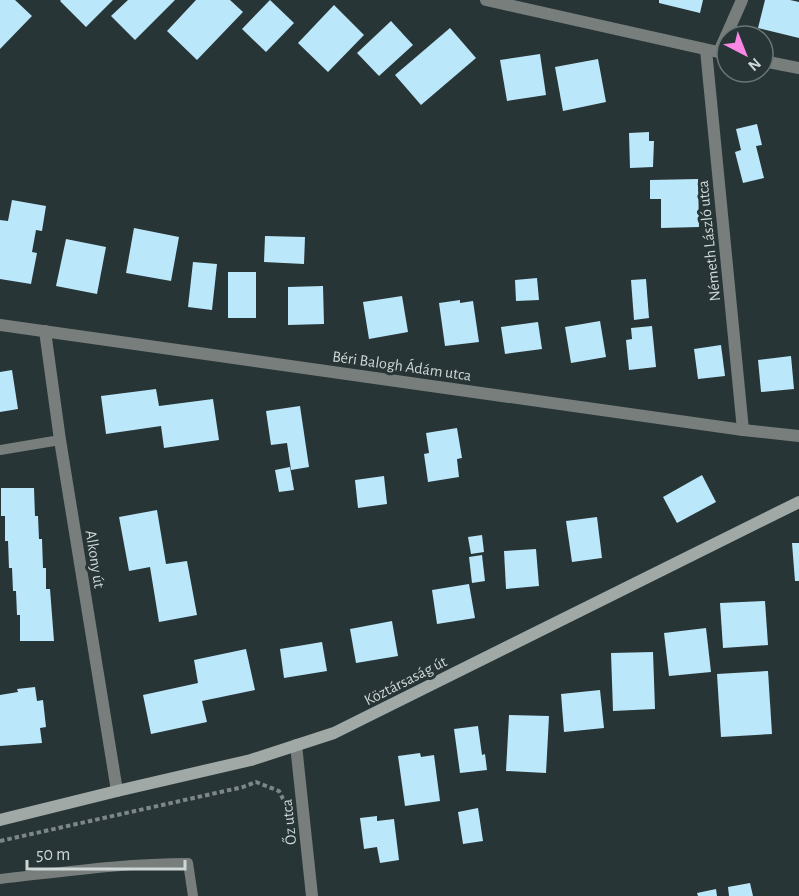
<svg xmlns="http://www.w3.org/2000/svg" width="799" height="896" viewBox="0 0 799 896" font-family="'Alegreya Sans',sans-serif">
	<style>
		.building { fill: #bbe7fb }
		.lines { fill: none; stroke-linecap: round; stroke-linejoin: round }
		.path { stroke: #7d8787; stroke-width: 4; stroke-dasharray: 4.5 3; stroke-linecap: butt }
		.lane { stroke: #787e7c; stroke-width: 10 }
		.street { stroke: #787e7c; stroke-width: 12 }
		.secondary { stroke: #a0a9a6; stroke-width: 12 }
		.labels { text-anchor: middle; stroke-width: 6; stroke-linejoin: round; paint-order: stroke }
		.street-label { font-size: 16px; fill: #ced6d6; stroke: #283536 }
	</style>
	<rect width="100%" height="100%" fill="#283536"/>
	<g class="building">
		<polygon points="0,0 15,0 32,16 0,49"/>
		<polygon points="61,0 113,0 86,27 60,1"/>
		<polygon points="128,0 175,0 135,40 111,16"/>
		<polygon points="196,0 230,0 243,12 197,60 167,31"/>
		<polygon points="270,0 294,23 266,52 242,29"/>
		<polygon points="659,0 703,0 700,13 659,3"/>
		<polygon points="765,0 790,0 799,2 799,38 758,28"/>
		<polygon points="334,5 364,35 328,72 298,43"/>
		<polygon points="391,21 413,45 379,76 357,53"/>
		<polygon points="450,28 476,58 421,105 395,75"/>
		<polygon points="540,54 546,95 507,101 500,60"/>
		<polygon points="598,59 606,102 563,111 555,67"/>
		<polygon points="757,124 762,145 756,146 764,178 743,183 735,152 741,150 736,129"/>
		<polygon points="649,132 649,141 654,141 653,167 630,168 629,133"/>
		<polygon points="698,179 699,227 661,228 661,199 650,199 650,180"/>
		<polygon points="12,200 46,206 42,231 36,230 32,252 37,253 31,284 0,279 0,220 8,221"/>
		<polygon points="134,228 179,237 171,281 126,273"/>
		<polygon points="265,236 305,237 304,264 264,262"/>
		<polygon points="66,239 106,247 97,294 56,286"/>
		<polygon points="193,262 217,264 212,310 188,307"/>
		<rect x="228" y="272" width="28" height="46"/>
		<polygon points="537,278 539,300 516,301 515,280"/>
		<polygon points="646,279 649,318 634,320 631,280"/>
		<polygon points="323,286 324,324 288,325 288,287"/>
		<polygon points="402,296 408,332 369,339 363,302"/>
		<polygon points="460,300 460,303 473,301 479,342 445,346 439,303"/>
		<polygon points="600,321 606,357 571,363 565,327"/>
		<polygon points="538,322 542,349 505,354 501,327"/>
		<polygon points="652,326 656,367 629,370 626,340 632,339 631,328"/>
		<polygon points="721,345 725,376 698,379 694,349"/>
		<polygon points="791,356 794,389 761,392 758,360"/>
		<polygon points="12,370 18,409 0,412 0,372"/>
		<polygon points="156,389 159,406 213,399 219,440 164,448 161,426 106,434 101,396"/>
		<polygon points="300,406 309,467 291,470 287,443 271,445 266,411"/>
		<polygon points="457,428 462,458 457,459 459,477 428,482 424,454 429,453 426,433"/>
		<polygon points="290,467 294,490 279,492 275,470"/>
		<polygon points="702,475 716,502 677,523 663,497"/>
		<polygon points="384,476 387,504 358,508 355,480"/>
		<polygon points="1,488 34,488 35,516 38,516 39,539 42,539 43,568 46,568 46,589 50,589 54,641 20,641 20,615 17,615 16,591 13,591 12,568 9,568 8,541 5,541 5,516 1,516"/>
		<polygon points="157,510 166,564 187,561 197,615 159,622 150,567 129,571 119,517"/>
		<polygon points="597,517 602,558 572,562 566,521"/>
		<polygon points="482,535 484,552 471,554 468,537"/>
		<polygon points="792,543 799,543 799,581 795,581"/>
		<polygon points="536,549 539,586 506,589 504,551"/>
		<polygon points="482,555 485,581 472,583 469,557"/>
		<polygon points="469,584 475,618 437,624 432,590"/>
		<polygon points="765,601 768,645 723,648 720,603"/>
		<polygon points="392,621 398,656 356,663 350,629"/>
		<polygon points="706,628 711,672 669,676 664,633"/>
		<polygon points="322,642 327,671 284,678 280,649"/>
		<polygon points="246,649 255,690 202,701 207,722 151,734 143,695 198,683 194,660"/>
		<polygon points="653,652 655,709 613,711 611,653"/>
		<polygon points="768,671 772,734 721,737 717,674"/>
		<polygon points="35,687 37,701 43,700 46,727 40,728 42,743 0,746 0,695 18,692 17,689"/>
		<polygon points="600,690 604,728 564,732 561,694"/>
		<polygon points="509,715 549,716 546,773 506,771"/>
		<polygon points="478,726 482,755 485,754 487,770 460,773 454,729"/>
		<polygon points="420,753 421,757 434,755 440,801 405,806 398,756"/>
		<polygon points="478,808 483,841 463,844 458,812"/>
		<polygon points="377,816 377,821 394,819 399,860 380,863 377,847 364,849 360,818"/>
		<polygon points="750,883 753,896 729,896 728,887"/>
		<polygon points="716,889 717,896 698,896 697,893"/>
	</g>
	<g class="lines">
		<polyline class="path" points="0,841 243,787 256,782 279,791 285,803"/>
		<g class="lane">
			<polyline points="0,450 60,440"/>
			<path d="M0,879C63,872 125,863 188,863L193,896"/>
		</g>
		<g class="street">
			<polyline points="486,0 727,54"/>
			<polyline points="706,50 743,430"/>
			<polyline points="719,52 742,0"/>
			<polyline points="763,61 799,68"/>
			<polyline points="0,325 743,430 799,436"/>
			<polyline points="45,331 60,440 117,791"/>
			<polyline points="296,745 312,896"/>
		</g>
		<polyline class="secondary" points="0,820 117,791 251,760 334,733 799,502"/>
	</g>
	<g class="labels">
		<g class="street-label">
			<text transform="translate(708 241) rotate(-96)" y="6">Németh László utca</text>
			<text transform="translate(402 365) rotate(8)" y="6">Béri Balogh Ádám utca</text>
			<text transform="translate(96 559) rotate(81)" y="6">Alkony út</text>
			<text transform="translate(405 680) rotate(-27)" y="6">Köztársaság út</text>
			<text transform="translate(288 822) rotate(-96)" y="6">Őz utca</text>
		</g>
	</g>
	<g transform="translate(745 54) rotate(138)"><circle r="28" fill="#283536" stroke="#6a7576" stroke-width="1.5"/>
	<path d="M0-4.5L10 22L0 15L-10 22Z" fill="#fb87e5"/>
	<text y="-9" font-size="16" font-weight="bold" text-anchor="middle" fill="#ced6d6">N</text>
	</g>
	<path d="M27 860v9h158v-9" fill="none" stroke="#ced6d6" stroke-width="3"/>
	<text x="36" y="860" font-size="18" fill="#ced6d6" stroke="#283536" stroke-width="4.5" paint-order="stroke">50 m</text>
</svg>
